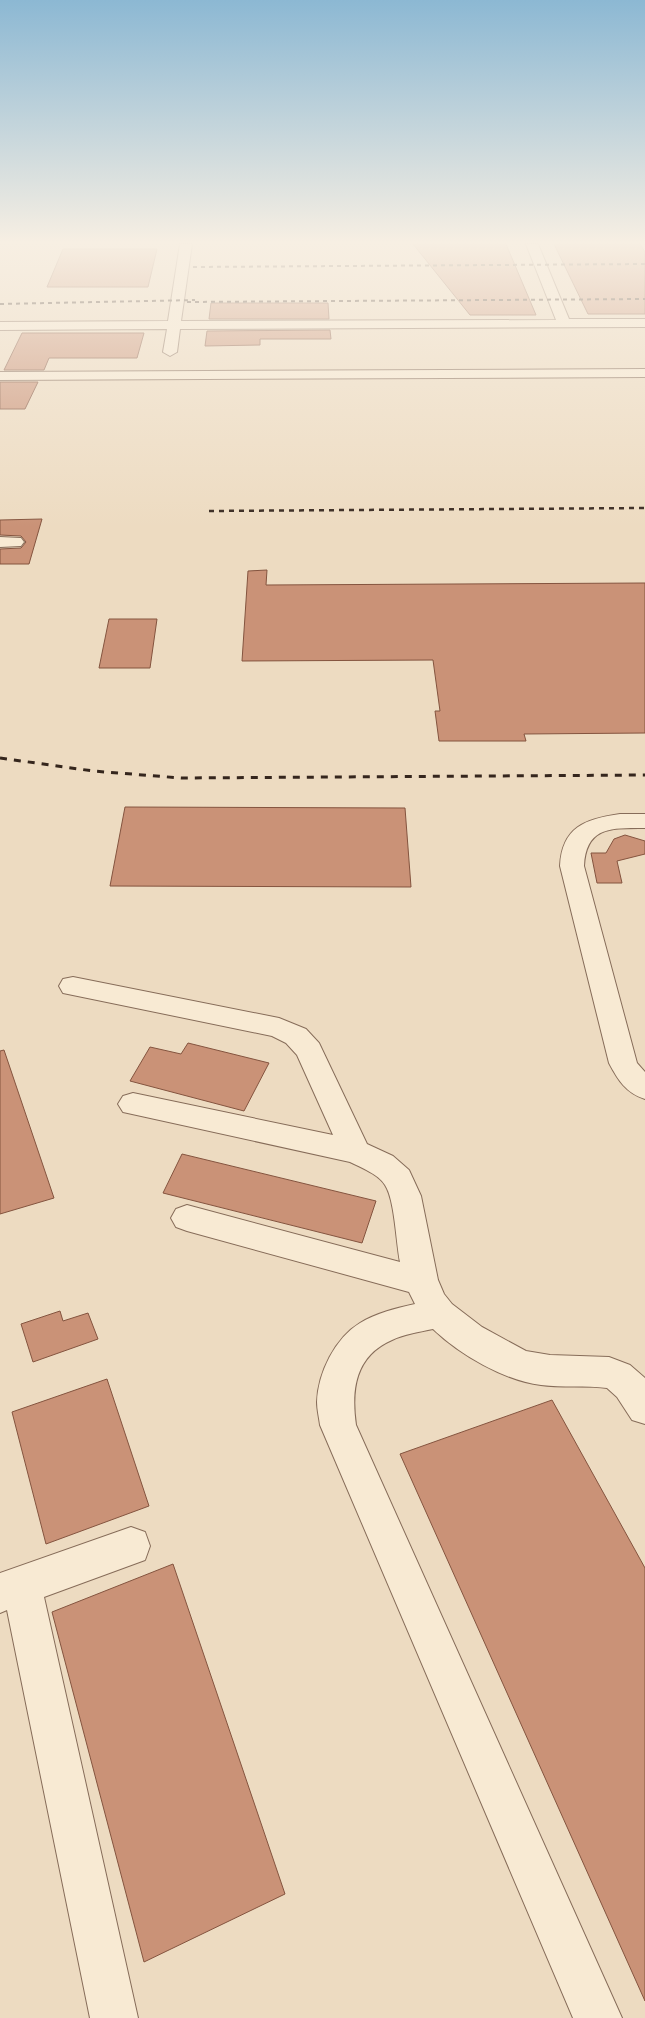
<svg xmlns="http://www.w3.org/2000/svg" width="645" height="2018" viewBox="0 0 645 2018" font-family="'Roboto Serif',serif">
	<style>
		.building { fill: #ca9277; stroke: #84543f }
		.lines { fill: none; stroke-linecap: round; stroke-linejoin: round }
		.minor-casing { stroke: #866c59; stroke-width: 2 }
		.minor { fill: #f8ead3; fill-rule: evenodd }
		.rail-far2 { stroke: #35261d; stroke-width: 2; stroke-dasharray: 4 4; stroke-linecap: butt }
		.rail-far1 { stroke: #35261d; stroke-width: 2.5; stroke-dasharray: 5 5; stroke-linecap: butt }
		.rail { stroke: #35261d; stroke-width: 3; stroke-dasharray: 7 7; stroke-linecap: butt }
	</style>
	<rect width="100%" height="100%" fill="#eddbc1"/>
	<g class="building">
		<polygon points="413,244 506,244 536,315 470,315"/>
		<polygon points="554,244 640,244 645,252 645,314 588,314"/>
		<polygon points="63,249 157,249 148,287 47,287"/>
		<polygon points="211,303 328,303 329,319 209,319"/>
		<polygon points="330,330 331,339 260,339 260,345 205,346 207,331"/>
		<polygon points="22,333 144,333 137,358 49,358 44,370 4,370"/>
		<polygon points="0,382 38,382 25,409 0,409"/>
		<polygon points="42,519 29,564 0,564 0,549 21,548 26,542 21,536 0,535 0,520"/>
		<polygon points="267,570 266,585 645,583 645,733 524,734 526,741 439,741 435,711 440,711 433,660 242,661 248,571"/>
		<polygon points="109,619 157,619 150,668 99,668"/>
		<polygon points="125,807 405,808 411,887 110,886"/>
		<polygon points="625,835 645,841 645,854 617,861 622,883 597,883 591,853 606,853 614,839"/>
		<polygon points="188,1043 269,1063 244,1111 130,1081 150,1047 181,1054"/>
		<polygon points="4,1050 54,1198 0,1214 0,1051"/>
		<polygon points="182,1154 376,1201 362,1243 163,1193"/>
		<polygon points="60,1311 63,1321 88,1313 98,1339 33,1362 21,1324"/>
		<polygon points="107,1379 149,1506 46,1544 12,1412"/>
		<polygon points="552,1400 645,1568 645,2001 400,1454"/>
		<polygon points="173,1564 285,1894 144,1962 52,1612"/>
	</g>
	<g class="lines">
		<defs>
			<g id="minor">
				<polygon points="180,244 192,244 181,321 556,320 526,244 538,244 569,319 645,319 645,327 180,329 177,352 170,356 163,352 167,329 0,330 0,322 168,321"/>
				<polygon points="645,369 645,377 0,380 0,372"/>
				<polygon points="0,537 21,538 24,542 21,546 0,547"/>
				<path d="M620,814H645V828C612,828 586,826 584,866L637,1063L645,1072V1099C626,1093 618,1080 609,1063L560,866C562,827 585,819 620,814Z"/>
				<path d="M73,977L279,1018L306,1029L319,1043L367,1144L393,1156L409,1170L421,1196L438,1280L444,1294L452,1304L482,1327L526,1351L550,1355L609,1357L630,1365L645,1378V1424L632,1420L617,1397L607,1388C585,1385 563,1388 541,1385C505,1381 459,1354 433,1329C419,1332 404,1334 392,1340C355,1356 351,1390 356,1425L622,2018H573L320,1425C319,1417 317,1410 317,1402C318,1373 335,1338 360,1323C376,1313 397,1308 415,1304L409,1292L187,1231L176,1227L171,1218L176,1209L187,1205L400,1262C396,1243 395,1200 385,1185C378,1174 362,1168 350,1162L123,1112L118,1104L123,1096L133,1093L333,1135L297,1055L286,1043L272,1036L63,993L59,986L63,979Z"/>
				<polygon points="131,1527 145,1532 150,1546 145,1560 44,1597 138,2018 90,2018 7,1610 0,1613 0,1573"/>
			</g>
		</defs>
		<use href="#minor" class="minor-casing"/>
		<use href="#minor" class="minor"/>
		<g class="rail-far2">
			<polyline points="193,267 645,264"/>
			<polyline points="187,302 645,299"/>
			<polyline points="0,304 195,300"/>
		</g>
		<polyline class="rail-far1" points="209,511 645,508"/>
		<polyline class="rail" points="0,758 93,771 181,778 645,775"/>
	</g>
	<linearGradient id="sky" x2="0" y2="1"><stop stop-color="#8cb8d3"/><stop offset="0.46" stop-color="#f7efe3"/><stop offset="1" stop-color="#f7efe3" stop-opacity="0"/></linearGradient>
	<rect width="645" height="527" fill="url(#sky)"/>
</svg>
